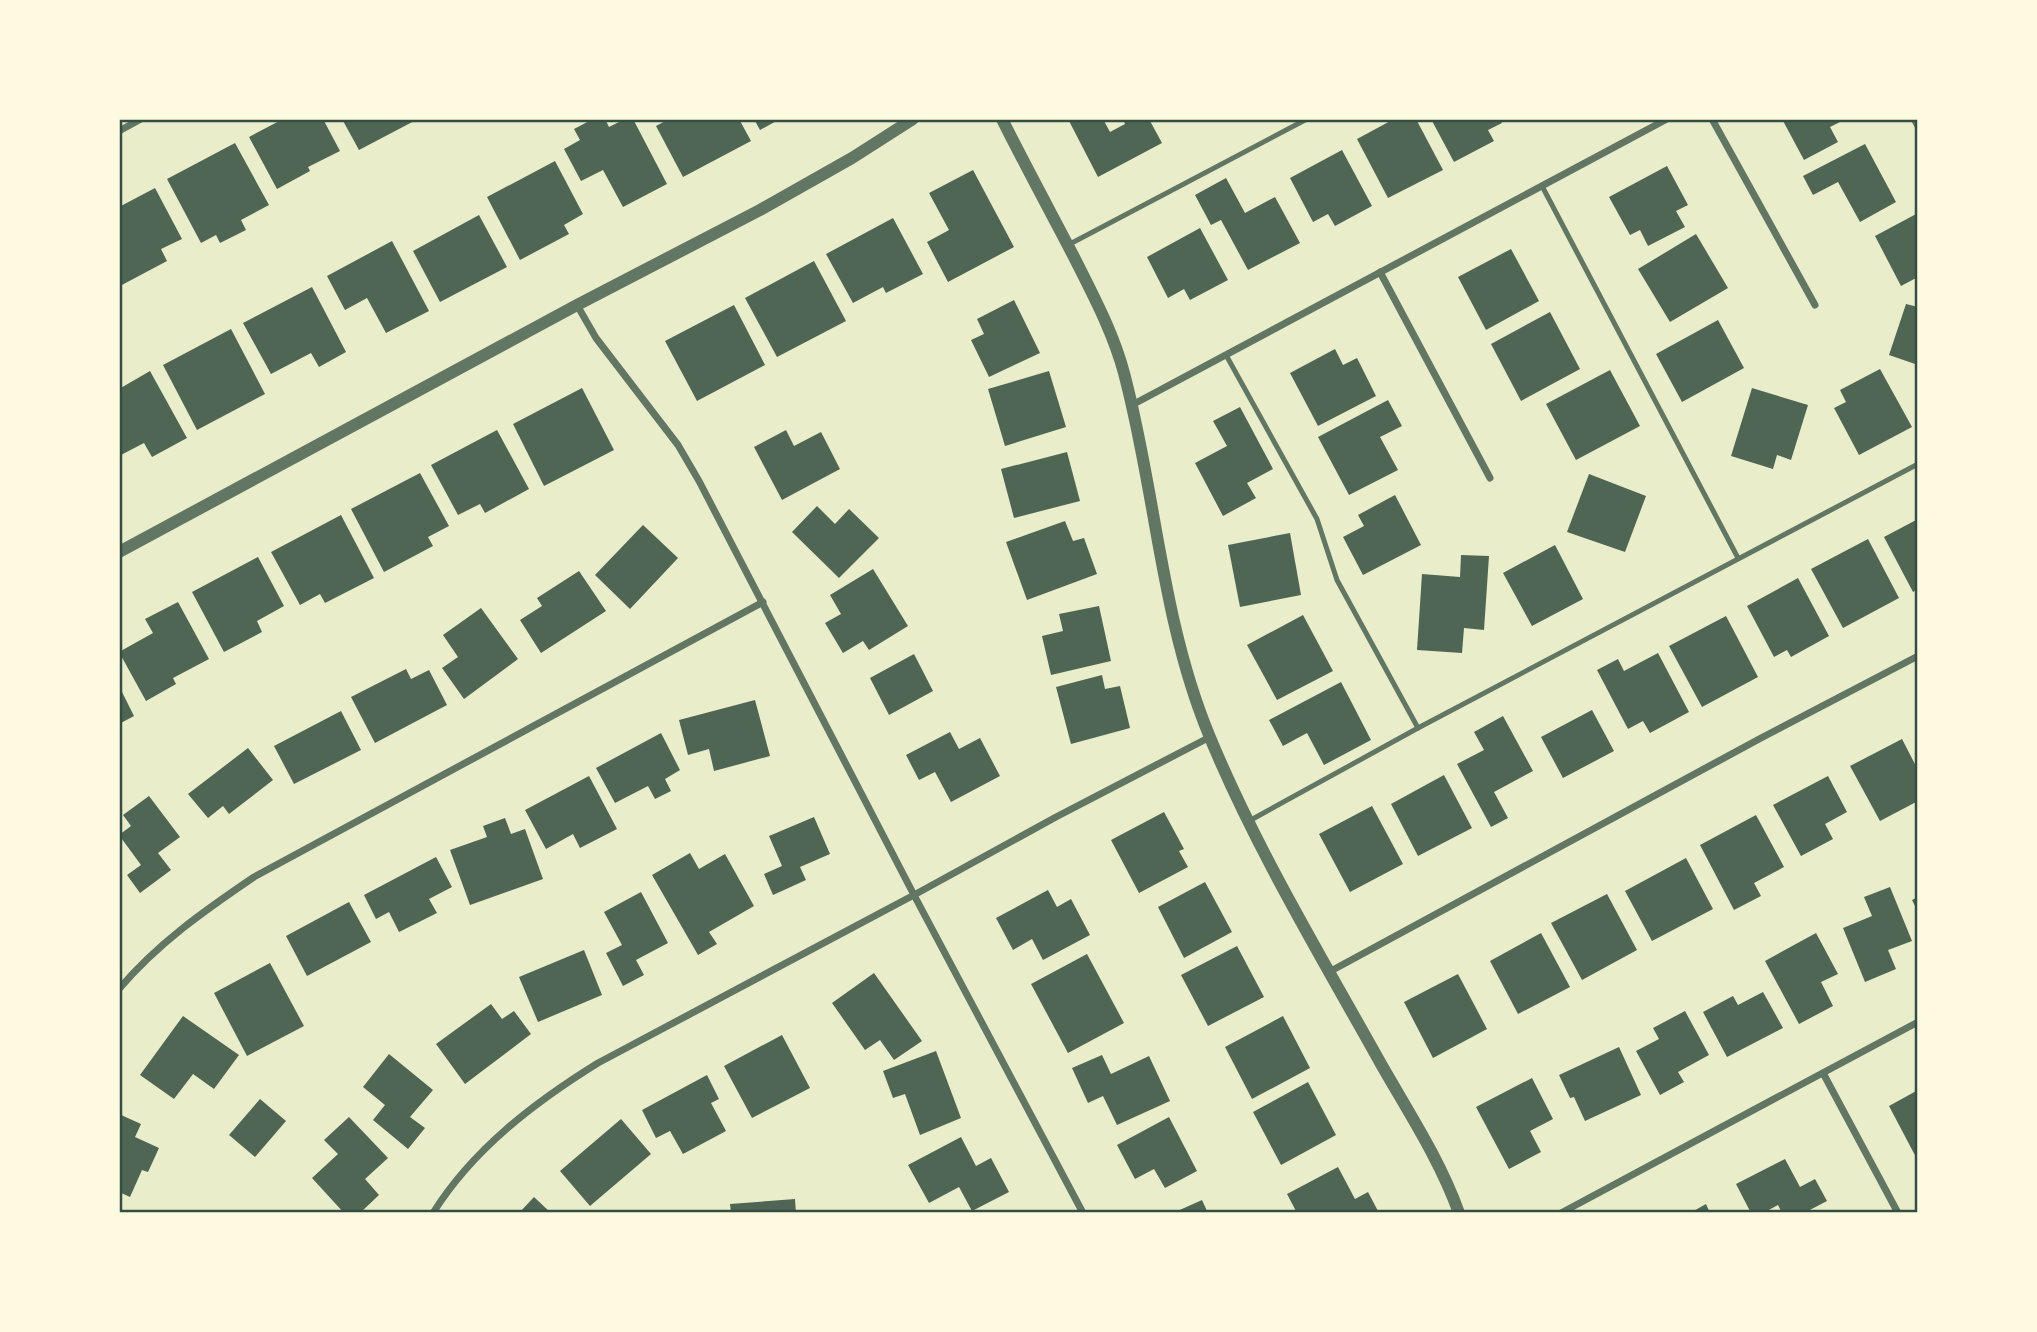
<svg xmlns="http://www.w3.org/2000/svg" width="2037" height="1332" viewBox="0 0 2037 1332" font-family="'Work Sans',sans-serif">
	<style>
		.building { fill: #4f6655 }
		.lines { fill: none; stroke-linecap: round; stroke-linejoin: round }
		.service { stroke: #617663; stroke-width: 5 }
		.minor { stroke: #617663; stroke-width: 7 }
		.tertiary { stroke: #617663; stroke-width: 12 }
		.neatline { fill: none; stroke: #344e41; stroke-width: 2.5 }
	</style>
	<rect width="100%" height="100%" fill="#e9edc9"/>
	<g class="building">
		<polygon points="283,119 323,119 340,151 308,167 310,171 277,189 249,137"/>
		<polygon points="342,119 418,119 359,150"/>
		<polygon points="593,119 605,119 609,127 625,119 633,119 667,184 623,207 603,170 581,181 564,149 580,140 574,129"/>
		<polygon points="669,119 739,119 751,141 683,177 656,126"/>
		<polygon points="754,119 780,119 760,130"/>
		<polygon points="1068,119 1103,119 1110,132 1125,124 1123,119 1149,119 1162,143 1098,177"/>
		<polygon points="1394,119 1416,119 1443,170 1388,198 1357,139"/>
		<polygon points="1431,119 1500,119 1502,123 1488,130 1494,141 1454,162"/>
		<polygon points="1782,119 1846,119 1830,127 1838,142 1804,160"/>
		<polygon points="235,143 269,205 241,220 246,230 220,243 216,235 201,243 167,179"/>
		<polygon points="1865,144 1896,202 1860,222 1838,182 1813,195 1803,176"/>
		<polygon points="1342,150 1372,206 1335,226 1328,214 1313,222 1290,178"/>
		<polygon points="555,161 583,214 564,225 569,234 520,260 487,197"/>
		<polygon points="1667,166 1688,205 1676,211 1685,227 1648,246 1640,230 1630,235 1609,197"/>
		<polygon points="973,170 1014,247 948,282 927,242 949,230 929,193"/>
		<polygon points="1226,178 1245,213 1275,197 1300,243 1248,270 1221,220 1211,225 1195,195"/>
		<polygon points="155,188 182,239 161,249 167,261 120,286 119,207"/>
		<polygon points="1918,213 1918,277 1901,286 1875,236"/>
		<polygon points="479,215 507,267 440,302 413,251"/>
		<polygon points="893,218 923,274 886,293 883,287 853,303 826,254"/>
		<polygon points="1200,228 1228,280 1190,300 1184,289 1168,298 1147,257"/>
		<polygon points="1696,234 1728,288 1670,322 1638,269"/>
		<polygon points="392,241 429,311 386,333 367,298 345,310 327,276"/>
		<polygon points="1511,249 1539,301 1486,330 1458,277"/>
		<polygon points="814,261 846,321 777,357 745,298"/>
		<polygon points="312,287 346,352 319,367 311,353 271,374 243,323"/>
		<polygon points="1014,300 1040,353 989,377 971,340 984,334 977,319"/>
		<polygon points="1906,304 1918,307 1918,365 1889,355"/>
		<polygon points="734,305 765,365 697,401 665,341"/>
		<polygon points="1550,312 1580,369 1521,401 1491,344"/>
		<polygon points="1718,320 1744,368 1682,402 1656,354"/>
		<polygon points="231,329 265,394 197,430 163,365"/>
		<polygon points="1335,349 1343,365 1357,358 1376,396 1318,426 1290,373"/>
		<polygon points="1880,369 1912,427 1859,455 1834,408 1846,402 1840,390"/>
		<polygon points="1610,370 1640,426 1576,460 1546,404"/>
		<polygon points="150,371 187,438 152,457 144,443 119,456 119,389"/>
		<polygon points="1049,371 1066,427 1005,446 988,389"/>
		<polygon points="582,388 614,450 544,486 513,424"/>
		<polygon points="1752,388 1808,405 1791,460 1777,455 1773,469 1731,456"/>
		<polygon points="1388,400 1402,426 1380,437 1398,470 1349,495 1318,437"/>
		<polygon points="1240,407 1273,469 1247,483 1256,498 1223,516 1195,463 1227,446 1213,421"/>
		<polygon points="497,430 529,489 485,513 480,504 458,515 431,465"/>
		<polygon points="786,430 794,446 821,432 840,469 782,500 754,447"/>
		<polygon points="1067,452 1080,501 1014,518 1001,469"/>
		<polygon points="420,473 449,526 428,537 433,546 384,572 351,509"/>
		<polygon points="1589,474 1646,496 1625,552 1567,532"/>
		<polygon points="1395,495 1421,545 1363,575 1343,537 1364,526 1358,515"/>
		<polygon points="817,506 835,524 849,509 879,538 839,578 792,532"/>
		<polygon points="341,515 374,578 325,603 320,594 300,605 271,552"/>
		<polygon points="1918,519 1918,589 1913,592 1884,537"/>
		<polygon points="1065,521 1073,541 1084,538 1097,574 1027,600 1006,542"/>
		<polygon points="643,525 678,558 630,609 595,575"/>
		<polygon points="1290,533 1301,595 1240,607 1228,545"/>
		<polygon points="1868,539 1899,598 1843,628 1811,569"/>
		<polygon points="1555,545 1583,599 1532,626 1503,573"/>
		<polygon points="1461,555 1489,556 1484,630 1464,628 1462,653 1417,650 1422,574 1460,577"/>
		<polygon points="258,557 284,606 257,621 262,632 224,652 192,592"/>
		<polygon points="873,569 908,626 869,650 863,641 843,653 825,623 841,614 830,595"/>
		<polygon points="579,571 606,611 541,653 520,620 542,606 537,598"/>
		<polygon points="1798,578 1829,636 1791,657 1787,650 1774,657 1747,606"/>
		<polygon points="178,602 209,659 173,678 176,684 146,701 119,652 153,633 145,619"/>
		<polygon points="1099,606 1111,661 1051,675 1042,636 1063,631 1059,614"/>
		<polygon points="481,608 518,659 464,699 442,668 458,657 443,635"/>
		<polygon points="1303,615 1333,671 1277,700 1247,645"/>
		<polygon points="1726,616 1758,677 1702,707 1669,646"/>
		<polygon points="1658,653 1689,712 1650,733 1643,721 1628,729 1597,670 1618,659 1624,671"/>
		<polygon points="914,654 933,691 889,715 870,678"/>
		<polygon points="406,669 411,679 429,670 447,705 375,743 351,697"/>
		<polygon points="1102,675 1105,689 1120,686 1130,728 1071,744 1056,687"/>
		<polygon points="1341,682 1371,740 1324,765 1307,733 1283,746 1269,720"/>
		<polygon points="119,686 134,716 119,724"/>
		<polygon points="755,700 770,756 714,771 709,749 688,755 679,720"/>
		<polygon points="1592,710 1614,751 1563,778 1541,737"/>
		<polygon points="341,711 361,750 294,784 274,746"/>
		<polygon points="1503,716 1533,771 1494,792 1508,818 1491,827 1457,764 1484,750 1474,732"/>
		<polygon points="950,732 959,749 980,738 1000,776 951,802 935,772 919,780 906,755"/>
		<polygon points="661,733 680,770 665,779 671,791 655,799 648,786 615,803 596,768"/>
		<polygon points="1902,739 1918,770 1918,801 1880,821 1850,766"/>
		<polygon points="248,748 273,780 229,814 223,806 208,818 188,794"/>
		<polygon points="1444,775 1472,828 1418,856 1391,804"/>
		<polygon points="589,776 617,829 580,848 573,834 546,849 525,810"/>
		<polygon points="1828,776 1847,812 1825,824 1833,839 1801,856 1773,805"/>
		<polygon points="149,796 180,837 158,853 171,870 140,893 127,875 141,865 119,835 131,826 123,815"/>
		<polygon points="1372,806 1403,864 1350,892 1319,834"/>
		<polygon points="1164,812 1184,849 1179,851 1188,867 1139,893 1111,840"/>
		<polygon points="1756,815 1784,867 1754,883 1761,896 1734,910 1700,845"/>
		<polygon points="814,817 830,854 800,867 806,880 773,895 764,874 782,866 769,836"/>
		<polygon points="505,818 511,834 525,829 543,879 470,905 450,850 487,837 483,826"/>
		<polygon points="690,853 699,869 725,854 754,906 709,932 717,944 698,955 652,875"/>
		<polygon points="436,857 452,887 429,899 437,913 399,932 389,912 376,919 364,895"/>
		<polygon points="1686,858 1713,909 1652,941 1625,891"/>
		<polygon points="1205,882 1232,932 1184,958 1158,907"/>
		<polygon points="1890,887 1912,941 1888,950 1896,969 1865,982 1843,928 1872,916 1864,897"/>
		<polygon points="1048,890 1057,907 1071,899 1090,935 1043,960 1032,939 1013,950 996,918"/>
		<polygon points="641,892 668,943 636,960 644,975 623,986 606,953 622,945 604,912"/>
		<polygon points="1607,894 1637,950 1582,980 1551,923"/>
		<polygon points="1918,897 1918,912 1912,900"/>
		<polygon points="349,902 371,942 307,976 286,936"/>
		<polygon points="1541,933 1570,987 1518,1014 1490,961"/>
		<polygon points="1816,933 1838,974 1821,982 1833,1006 1799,1024 1765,961"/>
		<polygon points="1237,946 1264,997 1208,1026 1181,975"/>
		<polygon points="584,950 602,995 538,1022 519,977"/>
		<polygon points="1087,954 1124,1023 1068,1053 1031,984"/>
		<polygon points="270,963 304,1026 247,1056 214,993"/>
		<polygon points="874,973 922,1041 894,1060 880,1040 865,1050 832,1003"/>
		<polygon points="1458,974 1487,1029 1433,1058 1404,1002"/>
		<polygon points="1763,992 1783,1028 1727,1057 1703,1012 1733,996 1738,1005"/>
		<polygon points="491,1004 502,1019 514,1011 531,1034 465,1084 436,1044"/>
		<polygon points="1685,1011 1709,1055 1678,1072 1684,1082 1660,1095 1636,1051 1659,1039 1653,1028"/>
		<polygon points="183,1016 239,1055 214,1089 193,1074 174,1099 140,1075"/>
		<polygon points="1283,1016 1310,1068 1252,1099 1225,1047"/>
		<polygon points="782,1035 810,1088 752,1118 724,1066"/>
		<polygon points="1619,1047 1641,1095 1585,1121 1574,1097 1570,1098 1559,1075"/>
		<polygon points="936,1051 961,1118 920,1135 905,1094 893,1098 883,1071"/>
		<polygon points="389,1054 433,1090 410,1117 425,1128 408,1149 373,1120 385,1105 363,1087"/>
		<polygon points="1102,1055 1111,1074 1149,1056 1170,1101 1117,1125 1103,1096 1088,1103 1072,1068"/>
		<polygon points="707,1075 719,1099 711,1103 726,1131 683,1154 670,1131 656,1138 642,1110"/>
		<polygon points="1532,1078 1553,1119 1530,1131 1541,1152 1509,1169 1476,1107"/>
		<polygon points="1308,1082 1336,1135 1281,1165 1253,1112"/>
		<polygon points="1918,1090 1918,1161 1889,1106"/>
		<polygon points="260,1099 286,1121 255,1157 229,1135"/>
		<polygon points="119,1114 141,1124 135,1137 159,1148 148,1172 142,1170 130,1197 119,1192"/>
		<polygon points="349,1117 388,1158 365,1179 379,1195 360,1213 344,1213 312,1178 338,1154 324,1140"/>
		<polygon points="1169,1117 1197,1171 1165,1188 1154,1169 1135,1179 1117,1145"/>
		<polygon points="621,1119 651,1154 590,1206 560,1171"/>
		<polygon points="961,1137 976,1166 991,1158 1009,1192 972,1211 959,1187 929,1203 908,1165"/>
		<polygon points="1785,1159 1800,1187 1815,1179 1827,1201 1804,1213 1782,1213 1778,1205 1763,1213 1751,1213 1736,1184"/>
		<polygon points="1338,1167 1355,1199 1368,1192 1379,1213 1297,1213 1287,1194"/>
		<polygon points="534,1197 551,1213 519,1213"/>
		<polygon points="795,1199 796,1213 731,1213 730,1204"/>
		<polygon points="1202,1200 1208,1213 1173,1213"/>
		<polygon points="1706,1204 1710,1213 1690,1213"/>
	</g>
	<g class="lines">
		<g class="service">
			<polyline points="1913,119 1918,128"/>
			<polyline points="1542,186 1738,558"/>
			<polyline points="1068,245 1307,119"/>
			<polyline points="1226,355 1317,519 1337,580 1418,728"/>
			<polyline points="1249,821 1418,728 1918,464"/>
		</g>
		<g class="minor">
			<polyline points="1712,119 1815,305"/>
			<polyline points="119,131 141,119"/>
			<polyline points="1380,272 1490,478"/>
			<polyline points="577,305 596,338 678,445 699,481 914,895 1083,1213"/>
			<polyline points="1132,405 1667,119"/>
			<polyline points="1329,972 1761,738 1918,656"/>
			<path d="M119,989C158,943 204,911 254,877L763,602"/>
			<polyline points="1823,1073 1898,1213"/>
			<path d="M433,1213C473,1149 535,1102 598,1063L914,895L1056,817L1210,737"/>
			<polyline points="1561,1213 1918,1022"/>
		</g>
		<g class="tertiary">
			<path d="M1002,119C1025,165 1050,211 1074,257C1093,295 1113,332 1124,373C1156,493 1161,619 1209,735C1255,847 1322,958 1381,1064C1409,1113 1440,1160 1459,1213"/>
			<polyline points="119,552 577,305 760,210 852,158 913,119"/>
		</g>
	</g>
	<rect width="2037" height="1332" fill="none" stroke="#fefae0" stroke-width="242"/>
	<rect x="121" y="121" width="1795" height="1090" class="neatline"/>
</svg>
